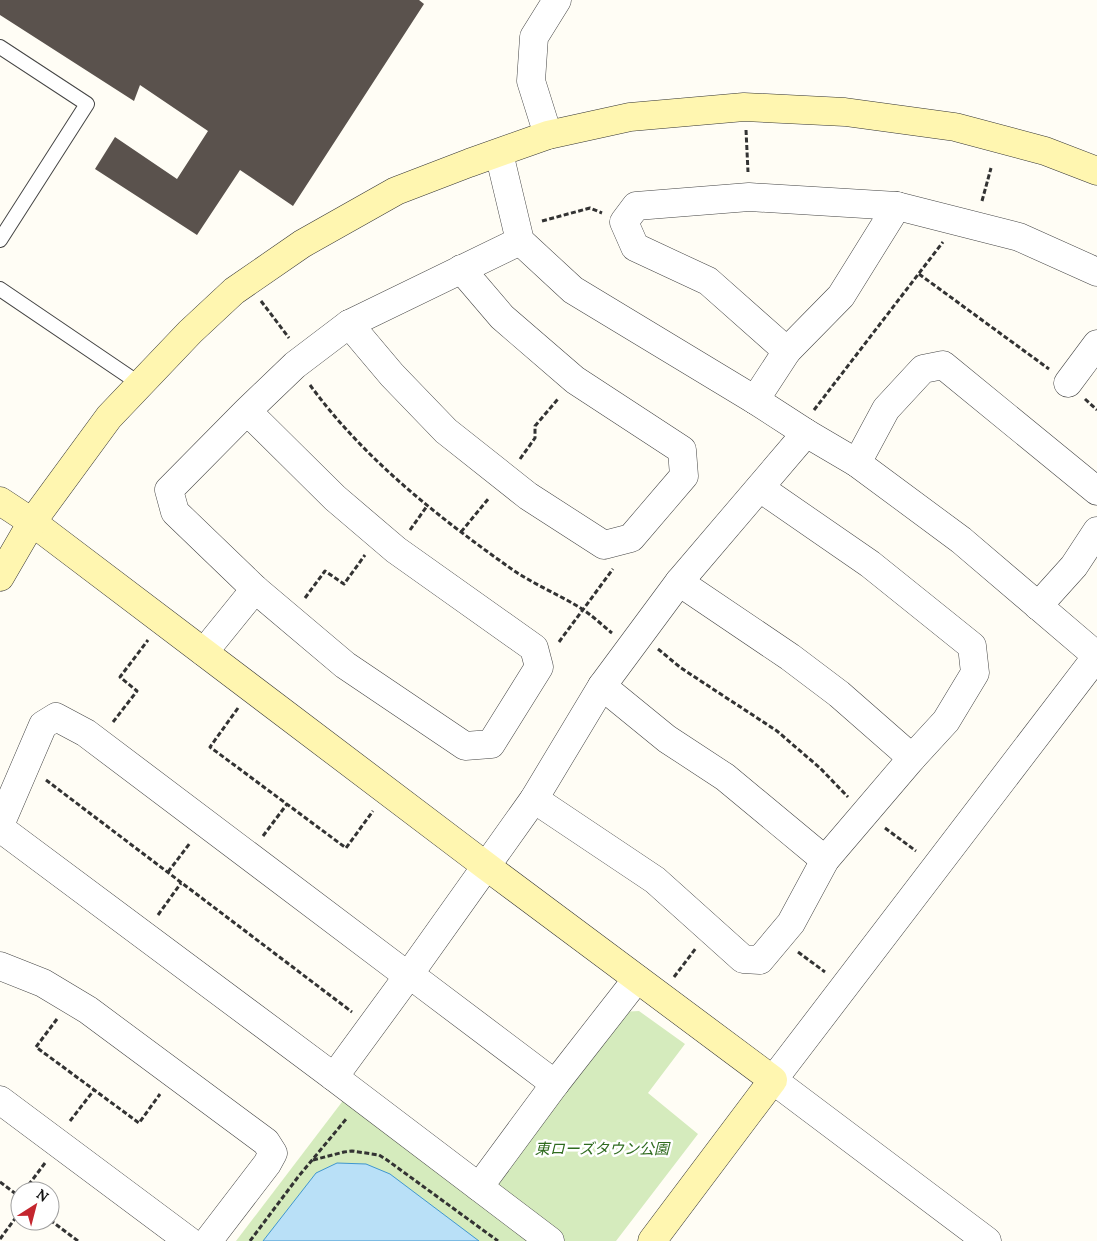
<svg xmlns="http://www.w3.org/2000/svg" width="1097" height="1241" viewBox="0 0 1097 1241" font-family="Lora,'Noto Sans JP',serif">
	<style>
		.green { fill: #d5ebbd }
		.water { fill: #b9e0f7; stroke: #3f96cf }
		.building { fill: #5a524d }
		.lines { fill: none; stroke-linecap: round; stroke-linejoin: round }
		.lane-casing { stroke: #444; stroke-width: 16 }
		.street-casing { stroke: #444; stroke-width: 29 }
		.secondary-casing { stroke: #333; stroke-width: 29 }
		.path { stroke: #333; stroke-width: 3; stroke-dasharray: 5 2.5; stroke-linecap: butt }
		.lane { stroke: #fff; stroke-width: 14 }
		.street { stroke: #fff; stroke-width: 28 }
		.secondary { stroke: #fff6b0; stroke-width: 28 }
		.labels { text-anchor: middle; stroke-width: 5; stroke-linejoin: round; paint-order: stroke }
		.park-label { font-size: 15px; font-style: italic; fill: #2f6b1f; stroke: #fff }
	</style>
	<rect width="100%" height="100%" fill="#fffdf5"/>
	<g class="green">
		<polygon points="639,1011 685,1044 648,1093 698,1134 616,1241 565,1241 498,1189 498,1176 621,1012"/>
		<polygon points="345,1098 534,1241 236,1241"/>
	</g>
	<polygon class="water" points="337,1163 366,1164 390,1174 479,1241 263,1241 316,1173"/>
	<polygon class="building" points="0,0 419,0 424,4 293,206 240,170 197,235 95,169 115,137 177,179 208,131 140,85 134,101 0,15"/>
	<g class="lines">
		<defs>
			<g id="lane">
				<polyline points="0,47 87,104 0,240"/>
				<polyline points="0,289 140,384"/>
			</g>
			<g id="street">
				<polyline points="548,135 531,81 534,37 557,0"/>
				<polyline points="499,153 520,241 573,290 755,400 806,433 857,463 961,540 1097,656"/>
				<polyline points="349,324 392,375 446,431 528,496 604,545 631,538 684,476 682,450 575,380 502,317 461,269"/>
				<polyline points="787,351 841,296 897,206"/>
				<polyline points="1068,383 1097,344"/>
				<polyline points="755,400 787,351 708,281 635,247 624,222 636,206 749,197 897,206 1019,237 1097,272"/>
				<polyline points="247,411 335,498 396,550 534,648 539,667 491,744 465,746 345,665 255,589 175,512 169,490 247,411 295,365 349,324 520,241"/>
				<polyline points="857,463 886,409 923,369 943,365 1097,491"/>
				<polyline points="679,582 790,657 839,694 912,758"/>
				<polyline points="1038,606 1074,566 1097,531"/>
				<polyline points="204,652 255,589"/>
				<polyline points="602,686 667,739 725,777 825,860"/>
				<polyline points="534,799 655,880 743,959 760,960 791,923 825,860 912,758 946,721 975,673 972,646 870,564 760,488"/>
				<polyline points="0,825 43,725 56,717 86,733 408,976 421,983 555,1084"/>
				<polyline points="0,828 334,1077 550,1241"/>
				<polyline points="0,966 43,983 88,1010 266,1142 273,1153 267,1164 208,1241"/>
				<polyline points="334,1077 408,976 534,799 602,686 679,582 806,433"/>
				<polyline points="0,1100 189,1241"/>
				<polyline points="479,1187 555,1084 637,979"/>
				<polyline points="987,1241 773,1080 1097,656"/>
			</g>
			<g id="secondary">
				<polyline points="0,501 32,522 486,866 773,1080 652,1241"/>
				<polyline points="0,577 32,522 109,417 190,332 234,291 302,244 396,191 469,163 548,135 630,117 744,107 845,112 955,127 1045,151 1097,171"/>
			</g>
		</defs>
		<use href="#lane" class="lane-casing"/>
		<use href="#street" class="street-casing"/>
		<use href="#secondary" class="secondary-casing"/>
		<g class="path">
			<polyline points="746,130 748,172"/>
			<polyline points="982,201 991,168"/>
			<polyline points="542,221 590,208 602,213"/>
			<polyline points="919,274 1049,369"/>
			<polyline points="261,301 289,338"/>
			<path d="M310,385C364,459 438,517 513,570C535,585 560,595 582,609C593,616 602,625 612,633"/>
			<polyline points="1085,399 1097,410"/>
			<polyline points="814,410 943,242"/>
			<polyline points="520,459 535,438 535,426 558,399"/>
			<polyline points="410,530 427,506"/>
			<polyline points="461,532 489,498"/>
			<polyline points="305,598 325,571 344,584 365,555"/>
			<polyline points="559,642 613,569"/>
			<polyline points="658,649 681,668 777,731 820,768 848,797"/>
			<polyline points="238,708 210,747 346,848 373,811"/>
			<polyline points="113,722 137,691 120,677 148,640"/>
			<polyline points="46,780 352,1012"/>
			<polyline points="885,828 916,851"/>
			<polyline points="263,836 287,804"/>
			<polyline points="168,872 190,843"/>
			<polyline points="158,915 181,883"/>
			<polyline points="798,952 825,972"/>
			<polyline points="674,977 696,948"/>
			<polyline points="57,1019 36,1047 139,1123 160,1094"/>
			<polyline points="70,1121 94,1090"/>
			<polyline points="313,1160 344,1152 352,1151 379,1155 387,1160 498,1241"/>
			<polyline points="0,1182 20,1197"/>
			<polyline points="24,1191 45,1163"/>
			<polyline points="50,1220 78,1241"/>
			<polyline points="0,1239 20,1212"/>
			<polyline points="250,1241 298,1177 347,1118"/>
		</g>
		<use href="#lane" class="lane"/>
		<use href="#street" class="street"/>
		<use href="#secondary" class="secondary"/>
	</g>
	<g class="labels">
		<g class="park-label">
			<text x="602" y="1154">東ローズタウン公園</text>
		</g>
	</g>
	<g transform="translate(35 1206) rotate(36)"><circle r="24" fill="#ffffff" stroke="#a0a0a0"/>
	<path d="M0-4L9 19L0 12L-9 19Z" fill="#c4262e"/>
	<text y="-8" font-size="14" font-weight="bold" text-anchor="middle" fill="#111111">N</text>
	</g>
</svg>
